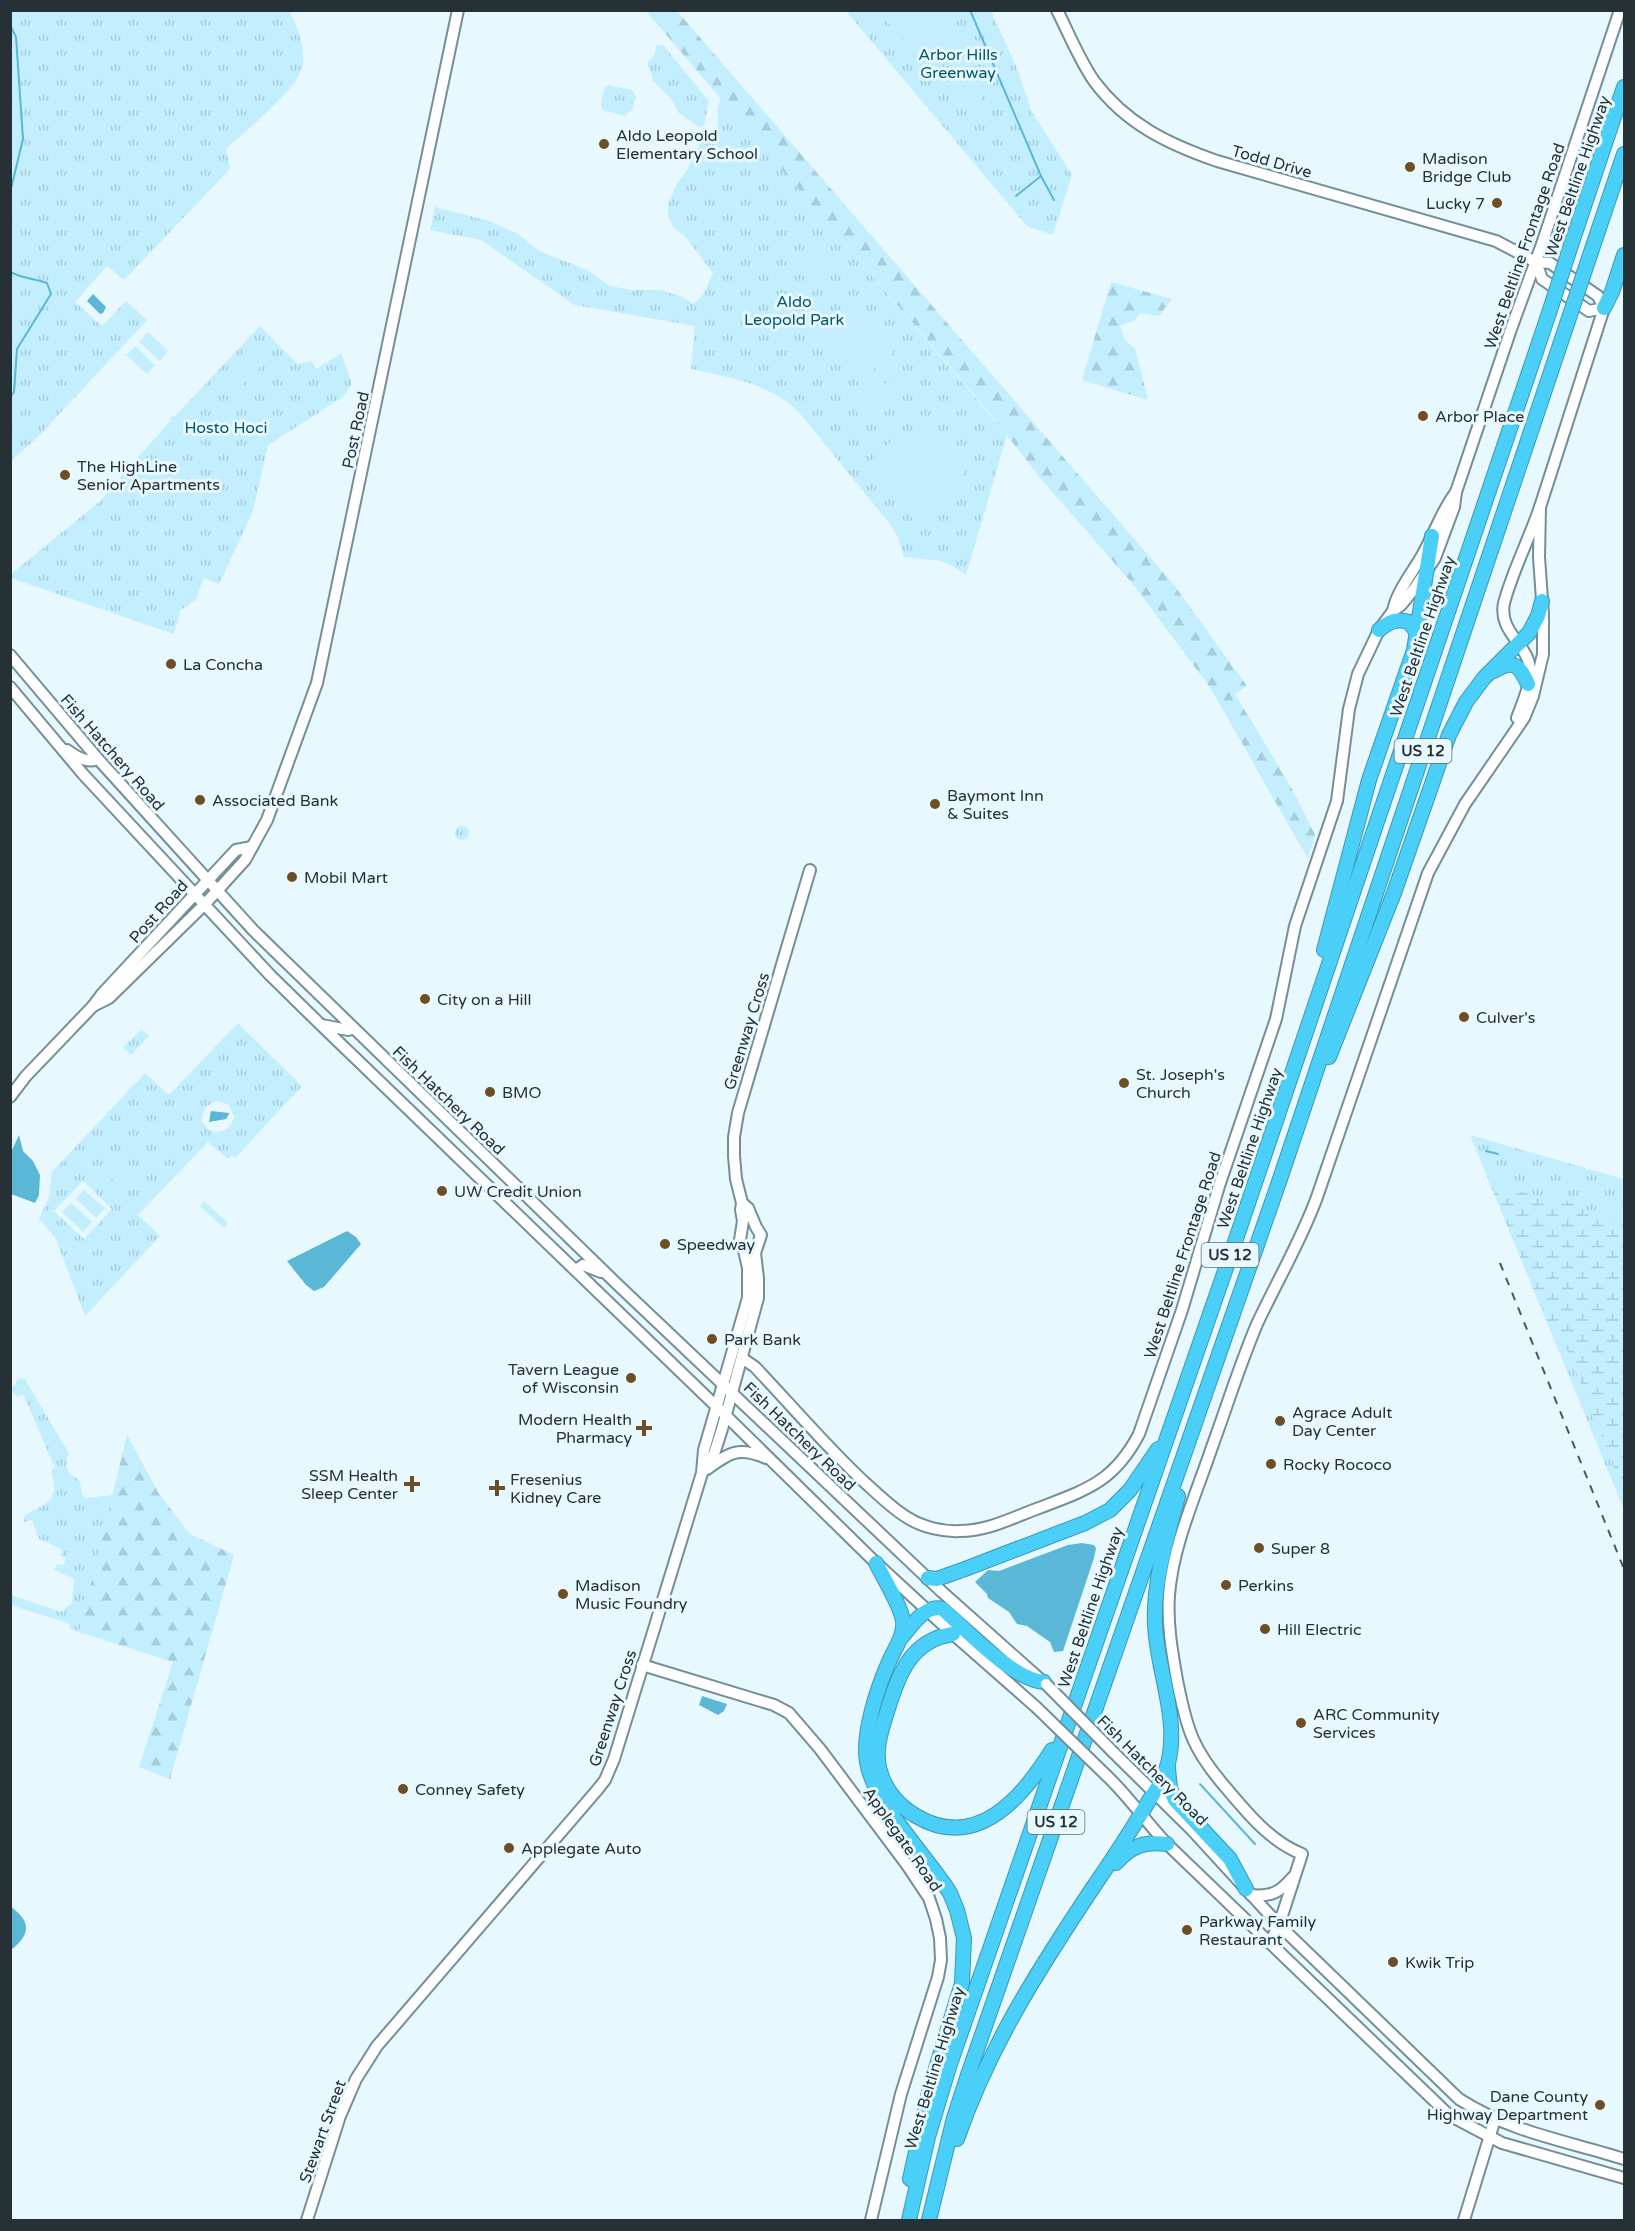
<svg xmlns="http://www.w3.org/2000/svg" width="1635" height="2231" viewBox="0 0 1635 2231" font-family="'Varela Round',sans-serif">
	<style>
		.grass { fill: url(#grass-tufts); fill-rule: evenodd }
		.forest { fill: url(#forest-firs) }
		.wetland { fill: url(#wetland-marsh) }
		.garden { fill: #c2eefe; fill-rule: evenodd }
		.water { fill: #5bb7d6 }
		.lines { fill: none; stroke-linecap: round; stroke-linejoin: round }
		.stream { stroke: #5bb7d6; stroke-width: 2 }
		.secondary-casing { stroke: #758f99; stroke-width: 14 }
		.highway-casing { stroke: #3d98b4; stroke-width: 16 }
		.secondary { stroke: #fff; stroke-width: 10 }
		.highway { stroke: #4acff9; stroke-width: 14 }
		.rail { stroke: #4c585d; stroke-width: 2; stroke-dasharray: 8 8; stroke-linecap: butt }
		.secondary-bridge-casing { stroke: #758f99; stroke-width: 14; stroke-linecap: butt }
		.highway-bridge-casing { stroke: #3d98b4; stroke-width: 16; stroke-linecap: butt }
		.secondary-bridge { stroke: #fff; stroke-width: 10 }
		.highway-bridge { stroke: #4acff9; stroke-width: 14 }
		.poi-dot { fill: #6e4e24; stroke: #e7f8fe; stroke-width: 2 }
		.labels { text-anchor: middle; stroke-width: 6; stroke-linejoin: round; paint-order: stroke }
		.shield { fill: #e7f8fe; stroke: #606d71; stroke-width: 1.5 }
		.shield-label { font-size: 15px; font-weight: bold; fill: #263135 }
		.park-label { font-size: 16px; fill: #04566c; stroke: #e7f8fe }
		.poi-label { font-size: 16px; fill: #263135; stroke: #e7f8fe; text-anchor: start }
		.street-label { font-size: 16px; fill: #263135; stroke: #e7f8fe }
	</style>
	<defs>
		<pattern id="grass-tufts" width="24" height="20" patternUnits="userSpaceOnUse" patternTransform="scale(1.5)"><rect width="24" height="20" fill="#c2eefe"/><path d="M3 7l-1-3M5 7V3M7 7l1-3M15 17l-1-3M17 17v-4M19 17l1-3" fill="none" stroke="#a7cdda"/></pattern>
		<pattern id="forest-firs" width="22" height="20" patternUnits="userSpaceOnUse" patternTransform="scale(1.5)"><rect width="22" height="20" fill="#c2eefe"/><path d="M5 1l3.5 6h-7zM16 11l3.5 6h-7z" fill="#a7cdda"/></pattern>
		<pattern id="wetland-marsh" width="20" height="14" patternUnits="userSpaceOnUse" patternTransform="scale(1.5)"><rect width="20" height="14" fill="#c2eefe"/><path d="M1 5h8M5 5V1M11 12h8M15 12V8" fill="none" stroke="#a7cdda"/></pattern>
	</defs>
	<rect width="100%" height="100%" fill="#e7f8fe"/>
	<g class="grass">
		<path d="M11,11H289C297,25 305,46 303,64C300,88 245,131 226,149L230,169L124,280L107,266L75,302L102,326L126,301L147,320L38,437L11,461Z"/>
		<polygon points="846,11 991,11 1016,66 1032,112 1072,175 1053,235 1027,226"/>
		<polygon points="663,45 709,101 704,126 699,127 679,113 670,97 654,82 647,63 655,54 656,46"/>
		<polygon points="609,85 632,90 636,96 633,108 625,116 603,110 601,105 604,89"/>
		<path d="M721,98L1007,435L966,575L953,566L941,561L904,557L898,537L889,523L798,411C766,382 731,378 691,369L695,326L575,305L481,240L430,230L435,207L489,221L518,234L539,251L587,270L610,286L631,290H661L682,297L694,304L704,293L713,273L684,235L674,228L668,216V204L677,184L687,170L702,139L718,126V108Z"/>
		<polygon points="260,326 297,364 311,361 317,369 341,353 352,384 343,397 268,445 253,511 219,584 204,578 196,599 180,611 174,634 11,578 11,574 99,502 163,429"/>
		<circle cx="462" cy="833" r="7"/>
		<path d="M238,1023L302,1086L235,1158L232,1156L228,1159L208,1142L138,1215L160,1236L85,1316L55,1237L39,1219L49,1197L52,1172L145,1073L169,1095ZM217,1101L229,1105L234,1117C230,1131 220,1135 208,1129L202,1121C202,1110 206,1104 217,1101ZM83,1181L112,1209L84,1239L54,1211Z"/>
		<polygon points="141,1029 149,1036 131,1055 123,1048"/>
		<polygon points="1470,1135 1624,1179 1624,1510 1491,1186"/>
		<polygon points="204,1201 228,1223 224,1228 200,1206"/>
		<path d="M19,1378L25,1379L68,1452L66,1467L69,1473L79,1480L83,1496L86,1498L113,1495L79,1632L69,1628L70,1624L11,1605V1595L61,1612L72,1603L74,1579L54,1570L57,1564L63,1566L66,1558L61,1556L63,1550L39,1539L32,1520L24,1522L23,1520L25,1515C49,1503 60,1499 51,1470L55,1468L23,1394L17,1397L11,1390Z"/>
	</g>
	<g class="forest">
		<polygon points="646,11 677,11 1174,585 1247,686 1235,694 1291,787 1315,835 1308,859 1211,689 1133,584 1040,478 993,417"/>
		<polygon points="1111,282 1172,299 1159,316 1140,313 1134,321 1120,325 1125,341 1135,348 1148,400 1082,380"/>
		<polygon points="127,1435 159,1494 190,1534 234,1555 170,1779 139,1767 173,1662 79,1632"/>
	</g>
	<polygon class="wetland" points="1491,1186 1567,1201 1624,1226 1624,1493 1566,1347 1549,1327"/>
	<g class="garden">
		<polygon points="877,11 942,11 969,39 934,71"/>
		<polygon points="963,75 983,98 970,110 949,87"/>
		<polygon points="817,245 835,270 821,281 802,257"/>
		<polygon points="850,301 894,353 859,382 819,334 821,326"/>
		<polygon points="148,332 168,351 160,361 139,342"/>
		<polygon points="135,346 155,365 147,374 126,355"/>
		<polygon points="248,348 264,363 239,389 223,375"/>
		<path d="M884,370H889L896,379V385L888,391L890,403C883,409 866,414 857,412L851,405L848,397L855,389ZM881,375H885L889,379V382L871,387V383Z"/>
		<polygon points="173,415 210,452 217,452 216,462 207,455 170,418"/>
		<path d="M915,433C939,438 959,441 970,465L923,520H914L865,466L894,439Z"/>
		<polygon points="112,1164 128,1180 120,1187 105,1172"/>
		<polygon points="84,1190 105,1208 96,1218 76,1199"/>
		<polygon points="71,1203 92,1222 83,1232 62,1212"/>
	</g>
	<g class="water">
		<polygon points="93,294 106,307 103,313 100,314 87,301"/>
		<polygon points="211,1111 229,1113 229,1114 226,1119 209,1122"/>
		<polygon points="19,1135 23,1151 33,1161 40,1175 39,1195 35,1203 11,1194 11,1152"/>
		<polygon points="347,1231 356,1237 361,1244 324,1287 314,1291 306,1285 287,1261"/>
		<polygon points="1082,1543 1094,1545 1096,1548 1094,1558 1063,1651 1054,1652 1050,1642 1027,1626 1017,1624 1009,1612 988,1598 987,1594 975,1582 988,1570 999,1571 1068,1545"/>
		<polygon points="702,1696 727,1704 724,1711 718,1715 699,1705"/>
		<path d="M11,1907C32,1922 30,1935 11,1950Z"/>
	</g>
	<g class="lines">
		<g class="stream">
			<polyline points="970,10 1041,176 1054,200"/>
			<polyline points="10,25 16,37 23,139 10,193"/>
			<polyline points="1016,196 1041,176"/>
			<path d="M10,272C22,278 35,279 47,283L51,294L17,349L14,392L10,397"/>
			<polyline points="1486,1151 1498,1154"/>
			<polyline points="1200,1784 1255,1844"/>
		</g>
		<defs>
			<g id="secondary">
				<path d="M1057,10C1069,34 1079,59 1094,81C1126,124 1168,144 1217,161L1496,241L1536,262L1550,263L1598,296L1604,308"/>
				<polyline points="1536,262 1542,279 1589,311 1604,308"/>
				<path d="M1393,611C1397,590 1414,571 1424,552C1435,532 1442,510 1456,492"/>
				<polyline points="10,655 98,759 253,930 618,1285 941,1591 1041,1680"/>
				<polyline points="10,687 83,774 270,975 321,1025 716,1406 876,1563 953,1634 1036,1707"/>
				<path d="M1517,718C1522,704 1531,685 1530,669C1528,644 1498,632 1504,603C1513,569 1530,538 1541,504C1562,439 1583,373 1604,308"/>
				<path d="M67,750C75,756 88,764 98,759"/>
				<polyline points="93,1006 109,998 205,904 245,860 267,820 317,683 458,10"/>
				<polyline points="322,1025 348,1030 353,1028"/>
				<polyline points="10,1097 26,1076 93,1006 102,994 236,850 252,847"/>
				<polyline points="576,1270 583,1265 601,1272"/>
				<path d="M742,1358L755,1367C791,1405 824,1444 862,1480C877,1493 891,1508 908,1518C922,1527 943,1532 960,1531C988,1531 1014,1517 1039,1508C1086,1490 1114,1482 1139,1434L1182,1310L1219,1186L1276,1019L1295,926L1337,801L1349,709L1358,674L1379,630L1393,611L1401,605L1414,589L1435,558L1454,507L1456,492L1511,329L1542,244L1620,10"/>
				<path d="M707,1469C729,1453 738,1446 766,1458"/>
				<polyline points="704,1470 714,1454 722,1429 758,1298 758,1278 755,1253 761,1235 756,1227 748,1208 742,1203"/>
				<polyline points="642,1665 774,1705 789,1713 820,1749 907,1865 929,1898 936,1919 940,1938 941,1960 938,1977 901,2094 871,2220"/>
				<path d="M1114,1753L1193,1831L1279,1925L1459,2099C1510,2132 1567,2141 1624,2159"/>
				<path d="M1107,1776C1129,1797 1146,1822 1167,1844L1449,2115L1502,2143L1624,2178"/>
				<path d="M1251,1895C1272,1897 1280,1892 1293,1877"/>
				<path d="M1270,1942L1279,1925L1302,1854C1271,1842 1248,1814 1227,1789C1193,1750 1187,1731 1177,1680C1172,1652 1167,1624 1169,1595C1173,1544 1196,1495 1212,1447C1227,1406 1240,1364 1257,1324C1277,1281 1301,1241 1317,1197L1428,873L1465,804L1524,718L1533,696L1543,654V614L1539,557L1540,507"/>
				<polyline points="307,2220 340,2116 356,2079 377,2046 598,1789 605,1780 614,1759 702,1473 704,1450 748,1298 748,1268 743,1246 740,1240 743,1221 741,1210 742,1203 736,1179 734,1156 734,1137 738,1113 810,870"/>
				<polyline points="1464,2220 1495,2119"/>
			</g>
			<g id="highway">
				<polyline points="1571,245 1624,87"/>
				<polyline points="1589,258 1624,154"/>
				<polyline points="1604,308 1612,292 1624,255"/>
				<path d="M1379,630C1389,622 1396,618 1409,622L1418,634"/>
				<path d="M1494,671C1514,659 1519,665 1528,684"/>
				<polyline points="1324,950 1369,780 1414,650 1432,536"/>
				<polyline points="1329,1057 1394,893 1449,735 1466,702 1484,678 1529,633 1538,616 1542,601"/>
				<path d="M876,1563C883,1577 901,1606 903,1621C905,1636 893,1651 888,1664C877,1689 862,1735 867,1762C873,1802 927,1856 950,1893L957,1910L964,1938L962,1983L930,2088L910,2179"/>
				<polyline points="928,1578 937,1579 965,1569 1085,1523 1110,1510 1130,1490 1158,1449"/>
				<path d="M953,1634C910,1640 898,1676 887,1712C881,1731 874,1751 880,1771C885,1790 899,1806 916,1816C977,1852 1023,1797 1052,1750"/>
				<path d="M902,1637C912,1625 925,1604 943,1609C967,1631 1012,1679 1044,1682"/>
				<polyline points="1168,1768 1170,1788 1175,1800 1230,1859 1246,1889"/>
				<path d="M1116,1863C1131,1846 1145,1841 1167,1844"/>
				<path d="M957,2139C989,2047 1037,1972 1090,1892C1110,1863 1129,1834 1147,1804C1153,1794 1161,1784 1165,1773C1183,1726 1157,1673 1155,1625C1153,1580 1167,1539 1178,1496"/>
				<polyline points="909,2220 928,2137 949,2067 1236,1239 1549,313"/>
				<polyline points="929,2220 954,2118 968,2075 1280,1179 1567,324"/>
			</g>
		</defs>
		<use href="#secondary" class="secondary-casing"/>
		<use href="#highway" class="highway-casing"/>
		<use href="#secondary" class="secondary"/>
		<use href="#highway" class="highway"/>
		<polyline class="rail" points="1500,1263 1624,1569"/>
		<defs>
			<g id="secondary-bridge">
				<polyline points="1046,1684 1114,1753"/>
				<polyline points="1036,1707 1107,1776"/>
			</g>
			<g id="highway-bridge">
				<polyline points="1549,313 1571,245"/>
				<polyline points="1567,324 1589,258"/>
			</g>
		</defs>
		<use href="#secondary-bridge" class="secondary-bridge-casing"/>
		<use href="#highway-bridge" class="highway-bridge-casing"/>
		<use href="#secondary-bridge" class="secondary-bridge"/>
		<use href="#highway-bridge" class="highway-bridge"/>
	</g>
	<g class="poi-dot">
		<circle cx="604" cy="144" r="6"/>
		<circle cx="1410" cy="167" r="6"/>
		<circle cx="1497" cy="203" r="6"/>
		<circle cx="1423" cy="416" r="6"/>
		<circle cx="65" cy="475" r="6"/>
		<circle cx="171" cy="664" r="6"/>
		<circle cx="200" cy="800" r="6"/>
		<circle cx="935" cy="804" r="6"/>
		<circle cx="292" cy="877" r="6"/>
		<circle cx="425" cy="999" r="6"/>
		<circle cx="1464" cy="1017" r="6"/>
		<circle cx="1124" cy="1083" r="6"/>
		<circle cx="490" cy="1092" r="6"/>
		<circle cx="442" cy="1191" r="6"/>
		<circle cx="665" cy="1244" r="6"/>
		<circle cx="712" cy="1339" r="6"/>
		<circle cx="631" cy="1378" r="6"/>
		<circle cx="1280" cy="1421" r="6"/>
		<path d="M641 1419h6v6h6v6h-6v6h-6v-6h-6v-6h6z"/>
		<circle cx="1271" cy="1464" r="6"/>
		<path d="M409 1475h6v6h6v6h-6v6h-6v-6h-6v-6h6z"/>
		<path d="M494 1479h6v6h6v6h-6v6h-6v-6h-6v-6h6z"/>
		<circle cx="1259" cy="1548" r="6"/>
		<circle cx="1226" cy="1585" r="6"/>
		<circle cx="563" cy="1594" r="6"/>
		<circle cx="1265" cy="1629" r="6"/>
		<circle cx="1301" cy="1723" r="6"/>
		<circle cx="403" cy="1789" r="6"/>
		<circle cx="509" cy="1848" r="6"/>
		<circle cx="1187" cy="1930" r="6"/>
		<circle cx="1393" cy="1962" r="6"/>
		<circle cx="1600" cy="2105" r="6"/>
	</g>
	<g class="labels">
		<g class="shield">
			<rect x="1394.5" y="739" width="57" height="24" rx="4.5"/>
			<rect x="1201.5" y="1243" width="57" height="24" rx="4.5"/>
			<rect x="1027.5" y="1810" width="57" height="24" rx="4.5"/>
		</g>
		<g class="shield-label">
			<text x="1423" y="756">US 12</text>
			<text x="1230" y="1260">US 12</text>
			<text x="1056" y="1827">US 12</text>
		</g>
		<g class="park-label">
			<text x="958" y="60">Arbor Hills<tspan x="958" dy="18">Greenway</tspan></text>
			<text x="794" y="307">Aldo<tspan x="794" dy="18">Leopold Park</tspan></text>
			<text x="226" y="433">Hosto Hoci</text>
		</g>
		<g class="poi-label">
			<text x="616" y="141">Aldo Leopold<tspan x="616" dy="18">Elementary School</tspan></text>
			<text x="1422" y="164">Madison<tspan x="1422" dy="18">Bridge Club</tspan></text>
			<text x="1485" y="209" text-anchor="end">Lucky 7</text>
			<text x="1435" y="422">Arbor Place</text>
			<text x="77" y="472">The HighLine<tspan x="77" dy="18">Senior Apartments</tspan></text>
			<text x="183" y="670">La Concha</text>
			<text x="947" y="801">Baymont Inn<tspan x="947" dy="18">&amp; Suites</tspan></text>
			<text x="212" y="806">Associated Bank</text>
			<text x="304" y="883">Mobil Mart</text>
			<text x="437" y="1005">City on a Hill</text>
			<text x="1476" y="1023">Culver's</text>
			<text x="1136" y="1080">St. Joseph's<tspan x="1136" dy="18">Church</tspan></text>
			<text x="502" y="1098">BMO</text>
			<text x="454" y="1197">UW Credit Union</text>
			<text x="677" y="1250">Speedway</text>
			<text x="724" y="1345">Park Bank</text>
			<text x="619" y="1375" text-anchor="end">Tavern League<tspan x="619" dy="18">of Wisconsin</tspan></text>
			<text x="1292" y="1418">Agrace Adult<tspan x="1292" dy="18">Day Center</tspan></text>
			<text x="632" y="1425" text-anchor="end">Modern Health<tspan x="632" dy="18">Pharmacy</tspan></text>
			<text x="1283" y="1470">Rocky Rococo</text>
			<text x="398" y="1481" text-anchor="end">SSM Health<tspan x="398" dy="18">Sleep Center</tspan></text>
			<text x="510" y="1485">Fresenius<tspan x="510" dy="18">Kidney Care</tspan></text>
			<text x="1271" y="1554">Super 8</text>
			<text x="575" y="1591">Madison<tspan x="575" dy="18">Music Foundry</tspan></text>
			<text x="1238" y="1591">Perkins</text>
			<text x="1277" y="1635">Hill Electric</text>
			<text x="1313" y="1720">ARC Community<tspan x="1313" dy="18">Services</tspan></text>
			<text x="415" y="1795">Conney Safety</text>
			<text x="521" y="1854">Applegate Auto</text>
			<text x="1199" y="1927">Parkway Family<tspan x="1199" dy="18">Restaurant</tspan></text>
			<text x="1405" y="1968">Kwik Trip</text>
			<text x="1588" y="2102" text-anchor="end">Dane County<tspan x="1588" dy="18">Highway Department</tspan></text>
		</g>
		<g class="street-label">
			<text transform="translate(1272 161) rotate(16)" y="6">Todd Drive</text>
			<text transform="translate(1577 176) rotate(-71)" y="6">West Beltline Highway</text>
			<text transform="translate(1524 246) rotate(-71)" y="6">West Beltline Frontage Road</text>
			<text transform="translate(355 430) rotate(-78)" y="6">Post Road</text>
			<text transform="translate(1422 636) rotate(-71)" y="6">West Beltline Highway</text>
			<text transform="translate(113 752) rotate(49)" y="6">Fish Hatchery Road</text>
			<text transform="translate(158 911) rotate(-48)" y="6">Post Road</text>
			<text transform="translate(746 1031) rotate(-73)" y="6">Greenway Cross</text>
			<text transform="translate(449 1100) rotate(44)" y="6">Fish Hatchery Road</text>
			<text transform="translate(1249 1148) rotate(-71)" y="6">West Beltline Highway</text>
			<text transform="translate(1182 1255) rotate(-72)" y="6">West Beltline Frontage Road</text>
			<text transform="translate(800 1436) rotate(44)" y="6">Fish Hatchery Road</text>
			<text transform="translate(1090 1607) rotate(-71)" y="6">West Beltline Highway</text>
			<text transform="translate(612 1708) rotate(-72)" y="6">Greenway Cross</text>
			<text transform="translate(1153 1770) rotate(45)" y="6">Fish Hatchery Road</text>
			<text transform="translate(903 1839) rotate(55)" y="6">Applegate Road</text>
			<text transform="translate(934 2068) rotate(-73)" y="6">West Beltline Highway</text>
			<text transform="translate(322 2131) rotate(-70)" y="6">Stewart Street</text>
		</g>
	</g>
	<rect width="1635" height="2231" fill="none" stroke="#263135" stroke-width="24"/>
</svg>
